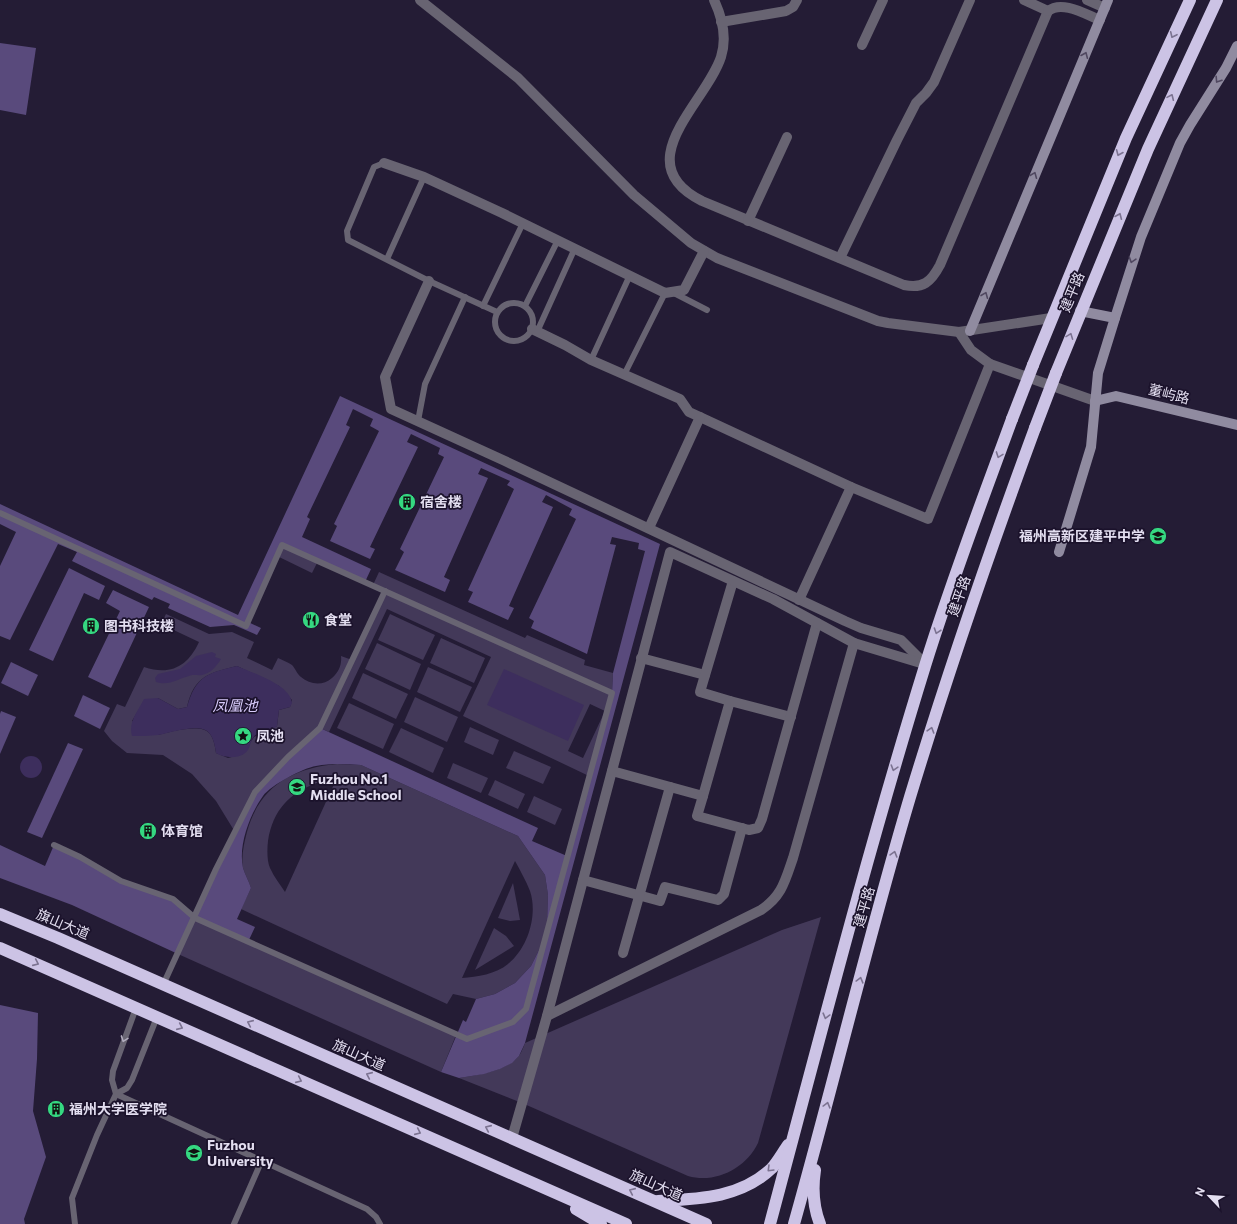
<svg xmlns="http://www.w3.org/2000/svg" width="1237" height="1224" viewBox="0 0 1237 1224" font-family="Commissioner,'Noto Sans SC',sans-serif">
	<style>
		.green { fill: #433959; fill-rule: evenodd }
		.forest { fill: #594a7c }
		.water { fill: #3d2e5d }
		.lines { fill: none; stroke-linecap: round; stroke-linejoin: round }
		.lane { stroke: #686472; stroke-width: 6 }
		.street { stroke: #686472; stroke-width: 10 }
		.secondary { stroke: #908ba0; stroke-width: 10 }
		.highway { stroke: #ccc3e5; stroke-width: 12 }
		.highway-bridge { stroke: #ccc3e5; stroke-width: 12 }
		.oneway { stroke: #7c7391 }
		.oneway2 { stroke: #504860 }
		.oneway3 { stroke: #b2adbe }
		.labels { text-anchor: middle; stroke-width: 3.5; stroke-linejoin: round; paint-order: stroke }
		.street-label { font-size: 14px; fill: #e3def0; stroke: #1b122b }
		.poi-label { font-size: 14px; font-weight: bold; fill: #e3def0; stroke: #1b122b; text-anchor: start }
		.water-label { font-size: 15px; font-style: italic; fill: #d7cafa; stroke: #1b122b }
	</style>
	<rect width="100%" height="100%" fill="#241c35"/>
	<g class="green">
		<polygon points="282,545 318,561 312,573 277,556"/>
		<path d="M379,572L525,638L527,635L585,660L584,665L613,673L612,693L589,776L463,716L491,657L387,609L329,732L320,728L288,757L235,832L216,801L192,774L163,755L127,753L112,741L104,731L117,704L125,707L144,667C171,676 188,666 199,642L161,624L166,614L209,634L232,632L254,642L247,658L272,670L278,658C282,660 288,662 292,665C295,668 297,674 301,677C310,685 323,686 332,678C339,672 342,664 341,656L352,660L384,591L373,585ZM237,666L279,686L292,700L290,707L279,710L277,726L254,737L243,754L228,758L216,753C215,747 214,738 209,733C202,723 168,732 158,735L132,721L138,711L158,698L178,709L187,707C194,676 209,673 237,666ZM590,704L605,711L583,758L568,751Z"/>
		<polygon points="390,614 435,635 423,660 378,640"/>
		<polygon points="441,638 485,658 474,683 430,663"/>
		<polygon points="377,643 421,664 410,690 365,669"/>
		<polygon points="428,667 472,687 460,712 417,692"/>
		<polygon points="363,673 408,694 396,719 352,698"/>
		<polygon points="415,697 458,717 447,742 404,722"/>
		<polygon points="349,703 394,724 383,749 337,728"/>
		<polygon points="470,727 499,740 493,755 464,742"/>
		<polygon points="401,728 444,748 433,773 389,752"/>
		<polygon points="514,751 551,767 543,784 506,768"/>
		<polygon points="453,763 488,778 481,793 447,778"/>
		<path d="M337,764L361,765L518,836L545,875L548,895L547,924L540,948L531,966L515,983L495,994L476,999L453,994L447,1004L241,909L251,888C249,881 245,875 243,868C241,857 244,843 247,832C259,787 292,768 337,764ZM319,782H335L285,892C280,884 274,877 270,868C267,861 267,850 268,841C273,810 289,793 319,782ZM515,861C520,870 526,881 530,891C538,915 528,948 508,964C496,974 477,977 462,978Z"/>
		<polygon points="495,780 525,794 518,809 488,795"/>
		<polygon points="534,796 562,809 555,825 527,812"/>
		<polygon points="513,883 520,920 510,921 498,918"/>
		<path d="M821,917L758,1143C746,1168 716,1184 688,1176L522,1103L459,1078C477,1075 504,1072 518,1057C521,1054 523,1048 525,1043L782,930Z"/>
		<polygon points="195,918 456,1035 441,1072 178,954"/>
		<polygon points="494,928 506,936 514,946 475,970"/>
	</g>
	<g class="forest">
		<polygon points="0,43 36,48 26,115 0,110"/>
		<path d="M340,396L660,544L525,1043L519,1056L512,1063L500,1069L484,1074L459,1078L441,1072L463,1020L466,1022L476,999L495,994L515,983L531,966L540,948L547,924L548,895L545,875L518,836L361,765C346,764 331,763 316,766C303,768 271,785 263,796C250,814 238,845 243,868C245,875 249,881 251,888L237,919L255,927L248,942L195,919L178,954L72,905L0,878V845L45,866L54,845L121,881L173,899L195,918L255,792L320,728L538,828L532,841L567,856L612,693L613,673L645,551L638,549L639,543L612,537L610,544L616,545L587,654L531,628L534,621L529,618L576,519L569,515L572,509L546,495L542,502L553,507L509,606L514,608L508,620L468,602L473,592L468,590L514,489L507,485L510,481L481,468L478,474L488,478L444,577L450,580L445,592L395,570L404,552L400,549L444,457L438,454L440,448L411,434L407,442L418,447L370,547L375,549L370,559L330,541L337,526L334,524L379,431L370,426L373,419L353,409L346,425L350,427L307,517L310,519L302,537L371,569L365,582L282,545L248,622L261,628L257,635L234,625L210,627L168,608L170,604L154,597L152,600L72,561L77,552L58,544L10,640L0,636V566L16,532L0,524V504L238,615Z"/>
		<polygon points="69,568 105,586 99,600 84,593 53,661 29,650"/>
		<polygon points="113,590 149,607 111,688 88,677 120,611 106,603"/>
		<polygon points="11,662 38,675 28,696 1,683"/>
		<polygon points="83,695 110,708 100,729 74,716"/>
		<polygon points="1,711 16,717 0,754 0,714"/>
		<polygon points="68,743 83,749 42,838 27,832"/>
		<polygon points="0,1005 38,1013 37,1059 33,1111 46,1157 24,1219 25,1224 0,1224"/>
	</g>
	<g class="water">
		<path d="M212,652L216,654L215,657L221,659C216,667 211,673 202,675C198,676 193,674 189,676C178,679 169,686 156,682L155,678L158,674L180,669L196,656Z"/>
		<path d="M237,666C252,673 290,684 292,703L290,707L279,710L277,726C270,732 265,731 257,734C251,737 251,745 248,750C241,760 224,758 216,753C215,747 214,738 209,733C201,722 169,733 158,735C150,736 140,736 132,736C128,722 138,711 144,699L158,698L178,709L187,707C196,676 207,673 237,666Z"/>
		<polygon points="504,669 584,705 568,741 487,705"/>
		<circle cx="31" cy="767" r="11"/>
	</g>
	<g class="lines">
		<g class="lane">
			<polyline points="384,163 374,167 347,231 348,240 429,281 497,312"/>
			<polyline points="387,259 424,177"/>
			<polyline points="672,292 707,310"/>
			<circle cx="514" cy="322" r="19"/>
			<polyline points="483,306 523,223"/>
			<polyline points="525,306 558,240"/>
			<polyline points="537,332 575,248"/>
			<polyline points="591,360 630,275"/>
			<polyline points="624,375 665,293"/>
			<polyline points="418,421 425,384 465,297"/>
			<polyline points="0,513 246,626 282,545 612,693 526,1009 513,1022 467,1039 195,918 173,899 121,881 80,857 54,845"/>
			<polyline points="163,985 216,869 255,792 288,757 320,728 385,591"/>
			<polyline points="136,1008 113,1071 112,1080 116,1094 367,1209 376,1217 380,1224"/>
			<polyline points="75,1224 72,1198 97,1135 116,1094 127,1088 132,1080 157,1017"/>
			<polyline points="234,1224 262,1160"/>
		</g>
		<g class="street">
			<polyline points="420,0 518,78 634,195 691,243 717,258 878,321 888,323 959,332 1051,318"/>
			<path d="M714,0C722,17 727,38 721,57C706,103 626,163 702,201L904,285C923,289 931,282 940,265L1048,11L1024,0"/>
			<polyline points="1087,0 1105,8"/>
			<path d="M1048,11C1062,0 1085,14 1100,20"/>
			<polyline points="721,22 786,11 793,7 797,0"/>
			<polyline points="862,45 883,0"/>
			<polyline points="384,163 424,177 502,213 665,293 684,290 704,251"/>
			<polyline points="748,221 787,137"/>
			<polyline points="840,258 897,140 916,103 926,93 934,82 970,0"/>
			<polyline points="429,281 385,377 391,409 505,461 845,621 861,628 901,640 925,664"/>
			<polyline points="532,329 565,345 591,360 680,399 689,412 700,417 851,487 928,519 990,364"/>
			<polyline points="959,332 971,350 990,364 1095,401"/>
			<polyline points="649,528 700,417"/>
			<polyline points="799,600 851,487"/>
			<polyline points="641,658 705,675"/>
			<polyline points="730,701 700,692 733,581"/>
			<polyline points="612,771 703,796 730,701 791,717"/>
			<polyline points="703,796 697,816 749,830 758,828 762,819 817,623"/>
			<polyline points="583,880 660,901 665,887 718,900 724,894 742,828"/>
			<polyline points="623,953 670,787"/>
			<path d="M547,1016L761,910C782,896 785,881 793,858L854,643L924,664"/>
			<polyline points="512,1138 547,1016 670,552 773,599 854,643"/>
		</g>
		<g class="secondary">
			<polyline points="1115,318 1141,237 1180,143 1190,125 1226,68 1237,46"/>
			<polyline points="970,331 1108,0"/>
			<polyline points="1095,401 1116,396 1237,425"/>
			<polyline points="1059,552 1091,447 1098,373 1115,318 1080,311"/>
		</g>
		<g class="highway">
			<polyline points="1033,365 1126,138 1190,0"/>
			<polyline points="1056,373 1148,149 1217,0"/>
			<polyline points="0,914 58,938 706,1224"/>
			<polyline points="0,948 626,1224"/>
			<path d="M815,1170C812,1190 813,1206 820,1224"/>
			<path d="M658,1201C699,1199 741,1198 772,1168C778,1161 783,1152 788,1145"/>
			<polyline points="576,1209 601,1224"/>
			<path d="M770,1224C820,1037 868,850 925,666C951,582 982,501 1012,419"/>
			<path d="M794,1224C834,1082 868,938 910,797C948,672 990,550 1035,428"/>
		</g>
		<g class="highway-bridge">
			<polyline points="1012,419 1033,365"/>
			<polyline points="1035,428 1056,373"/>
		</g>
	</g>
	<defs><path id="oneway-chevron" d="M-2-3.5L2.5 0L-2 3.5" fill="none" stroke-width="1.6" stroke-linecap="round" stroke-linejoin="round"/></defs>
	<g class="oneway">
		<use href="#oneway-chevron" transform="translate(1173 35) rotate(115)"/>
		<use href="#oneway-chevron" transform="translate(1171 97) rotate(-66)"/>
		<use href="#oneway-chevron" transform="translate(1119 153) rotate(113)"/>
		<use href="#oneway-chevron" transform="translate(1119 216) rotate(-67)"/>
		<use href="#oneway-chevron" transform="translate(1070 336) rotate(-69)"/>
		<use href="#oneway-chevron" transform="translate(999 455) rotate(110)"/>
		<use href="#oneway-chevron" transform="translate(937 631) rotate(109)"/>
		<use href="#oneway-chevron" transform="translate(931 730) rotate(-73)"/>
		<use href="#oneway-chevron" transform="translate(894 768) rotate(107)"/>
		<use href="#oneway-chevron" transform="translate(894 854) rotate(-74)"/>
		<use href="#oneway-chevron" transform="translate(36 963) rotate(24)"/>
		<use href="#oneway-chevron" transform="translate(860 980) rotate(-75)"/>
		<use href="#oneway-chevron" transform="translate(826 1016) rotate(105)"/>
		<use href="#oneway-chevron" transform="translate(250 1023) rotate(-156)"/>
		<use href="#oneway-chevron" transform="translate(180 1027) rotate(24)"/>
		<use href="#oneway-chevron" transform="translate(369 1075) rotate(-156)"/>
		<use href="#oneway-chevron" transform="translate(299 1080) rotate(24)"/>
		<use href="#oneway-chevron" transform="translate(827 1105) rotate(-75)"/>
		<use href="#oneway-chevron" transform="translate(488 1128) rotate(-156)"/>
		<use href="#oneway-chevron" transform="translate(418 1132) rotate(24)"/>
		<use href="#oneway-chevron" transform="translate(770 1169) rotate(135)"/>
		<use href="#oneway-chevron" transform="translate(632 1191) rotate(-156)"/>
	</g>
	<g class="oneway2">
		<use href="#oneway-chevron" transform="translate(1085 55) rotate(-67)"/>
		<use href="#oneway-chevron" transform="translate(1218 80) rotate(123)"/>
		<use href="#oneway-chevron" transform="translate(1034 175) rotate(-68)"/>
		<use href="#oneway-chevron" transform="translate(1132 260) rotate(108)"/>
		<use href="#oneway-chevron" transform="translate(985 295) rotate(-68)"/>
	</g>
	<use class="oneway3" href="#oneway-chevron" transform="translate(124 1039) rotate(110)"/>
	<defs>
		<symbol id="building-disc" viewBox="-11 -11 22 22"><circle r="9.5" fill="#35d881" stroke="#1b122b"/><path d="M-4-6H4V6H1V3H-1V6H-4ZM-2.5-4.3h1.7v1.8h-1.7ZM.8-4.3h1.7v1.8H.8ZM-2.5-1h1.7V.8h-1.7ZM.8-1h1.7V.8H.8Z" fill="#111"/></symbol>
		<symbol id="school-disc" viewBox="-11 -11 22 22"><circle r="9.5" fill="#35d881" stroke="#1b122b"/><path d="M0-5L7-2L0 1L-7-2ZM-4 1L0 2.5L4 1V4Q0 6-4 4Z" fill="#111"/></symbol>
		<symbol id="restaurant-disc" viewBox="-11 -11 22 22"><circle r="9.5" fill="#35d881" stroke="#1b122b"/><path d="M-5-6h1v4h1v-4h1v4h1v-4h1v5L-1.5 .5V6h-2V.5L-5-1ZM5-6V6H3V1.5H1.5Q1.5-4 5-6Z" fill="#111"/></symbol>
		<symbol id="sight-disc" viewBox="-11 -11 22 22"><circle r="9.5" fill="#35d881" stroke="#1b122b"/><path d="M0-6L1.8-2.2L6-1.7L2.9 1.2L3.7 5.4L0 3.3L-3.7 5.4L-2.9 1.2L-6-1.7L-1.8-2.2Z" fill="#111"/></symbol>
		<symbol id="university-disc" viewBox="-11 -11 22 22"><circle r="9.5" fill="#35d881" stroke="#1b122b"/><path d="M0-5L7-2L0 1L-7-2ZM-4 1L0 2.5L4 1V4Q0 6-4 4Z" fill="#111"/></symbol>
	</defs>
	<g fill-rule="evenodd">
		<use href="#building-disc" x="397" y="492" width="20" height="20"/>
		<use href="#school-disc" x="1148" y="526" width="20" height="20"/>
		<use href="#restaurant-disc" x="301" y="610" width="20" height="20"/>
		<use href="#building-disc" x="81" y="616" width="20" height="20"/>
		<use href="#sight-disc" x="233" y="726" width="20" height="20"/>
		<use href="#school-disc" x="287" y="777" width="20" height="20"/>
		<use href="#building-disc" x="138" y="821" width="20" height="20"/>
		<use href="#building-disc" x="46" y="1099" width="20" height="20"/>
		<use href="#university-disc" x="184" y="1143" width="20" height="20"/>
	</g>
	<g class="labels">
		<g class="street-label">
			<text transform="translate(1072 292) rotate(-68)" y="5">建平路</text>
			<text transform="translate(1169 394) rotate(14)" y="5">董屿路</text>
			<text transform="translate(959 596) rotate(-71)" y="5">建平路</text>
			<text transform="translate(864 907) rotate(-74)" y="5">建平路</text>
			<text transform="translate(63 924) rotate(23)" y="5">旗山大道</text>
			<text transform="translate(359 1055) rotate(24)" y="5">旗山大道</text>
			<text transform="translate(656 1185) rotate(24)" y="5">旗山大道</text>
		</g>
		<g class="poi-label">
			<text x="420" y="507">宿舍楼</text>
			<text x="1145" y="541" text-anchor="end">福州高新区建平中学</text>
			<text x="324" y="625">食堂</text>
			<text x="104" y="631">图书科技楼</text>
			<text x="256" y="741">凤池</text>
			<text x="310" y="784">Fuzhou No.1<tspan x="310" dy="16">Middle School</tspan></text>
			<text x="161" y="836">体育馆</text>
			<text x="69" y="1114">福州大学医学院</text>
			<text x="207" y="1150">Fuzhou<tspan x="207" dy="16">University</tspan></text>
		</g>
		<g class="water-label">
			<text x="235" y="711">凤凰池</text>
		</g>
	</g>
	<g transform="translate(1209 1196) rotate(295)" stroke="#1b122b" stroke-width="3" paint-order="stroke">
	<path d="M0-3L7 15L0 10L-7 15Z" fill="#e3def0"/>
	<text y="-6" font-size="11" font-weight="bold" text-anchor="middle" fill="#e3def0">N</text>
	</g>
</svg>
